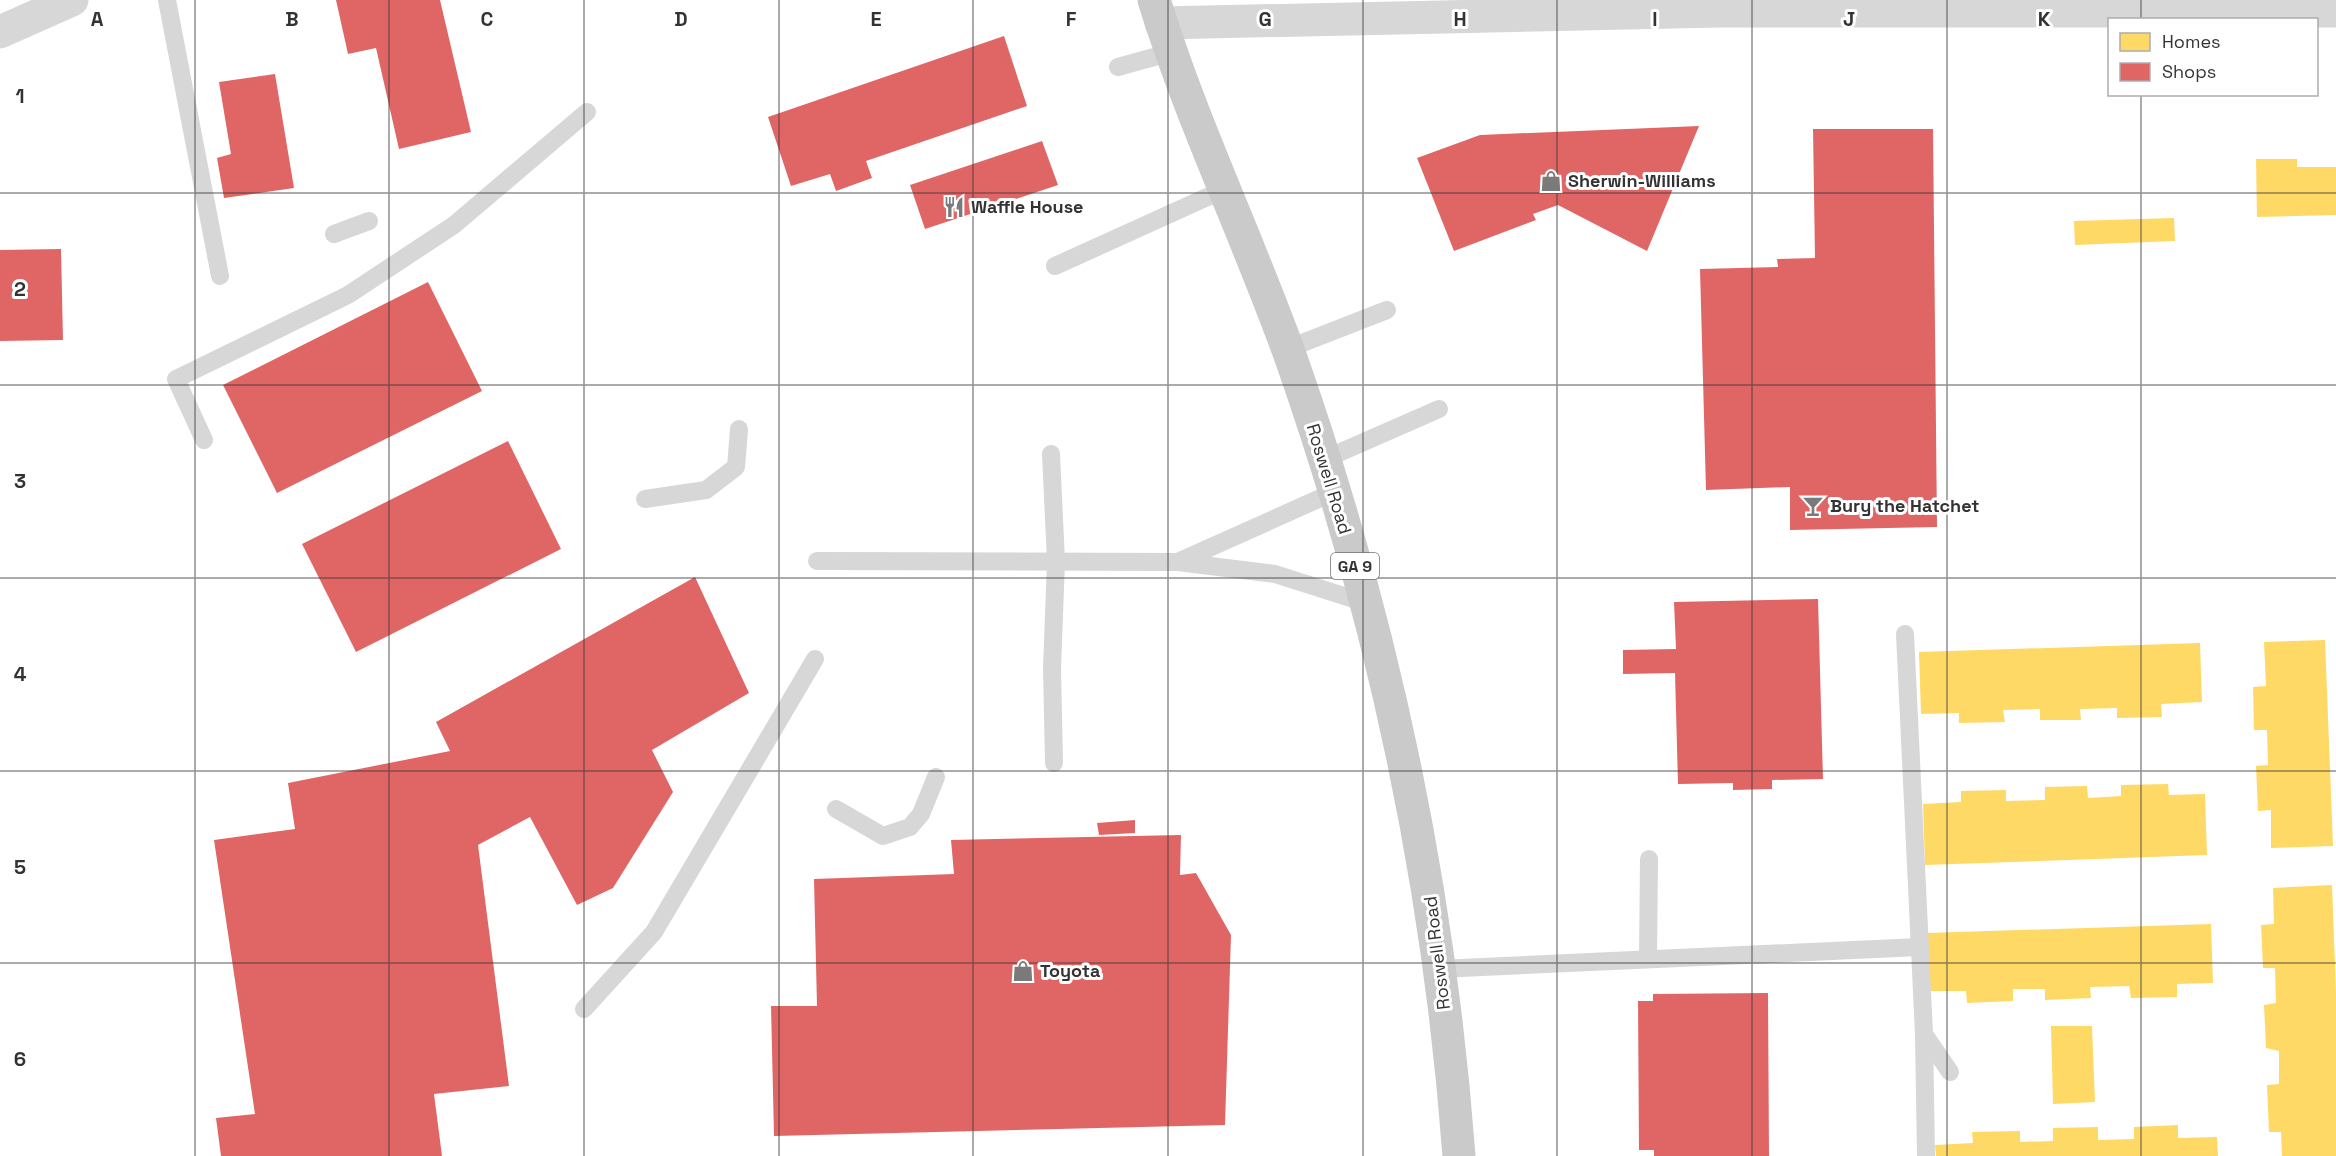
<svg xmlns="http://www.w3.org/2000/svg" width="2336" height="1156" viewBox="0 0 2336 1156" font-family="'Space Grotesk',sans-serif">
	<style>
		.homes { fill: #ffd966 }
		.shops { fill: #e06666 }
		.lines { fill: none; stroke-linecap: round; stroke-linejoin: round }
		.lane { stroke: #d7d7d7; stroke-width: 18 }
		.street { stroke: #d7d7d7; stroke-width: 33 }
		.primary { stroke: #cacaca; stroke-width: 33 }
		.grid { fill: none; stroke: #333; stroke-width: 1.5; stroke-opacity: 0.55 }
		.labels { text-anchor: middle; stroke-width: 6; stroke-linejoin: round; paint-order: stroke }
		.shield { fill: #fff; stroke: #707070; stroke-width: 1.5 }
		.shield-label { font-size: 16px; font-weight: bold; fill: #333 }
		.poi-label { font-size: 18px; font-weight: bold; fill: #333; stroke: #fff; text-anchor: start }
		.street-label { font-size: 18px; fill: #333; stroke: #fff }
		.grid-label { font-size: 20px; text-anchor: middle; font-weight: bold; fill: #333; stroke: #fff; stroke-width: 6; stroke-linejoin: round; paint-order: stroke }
	</style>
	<rect width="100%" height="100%" fill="#fff"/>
	<g class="homes">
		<polygon points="2256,159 2297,159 2297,167 2336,167 2336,215 2257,217"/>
		<polygon points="2174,218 2175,241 2075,245 2074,221"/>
		<polygon points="2325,640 2333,846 2271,848 2271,810 2258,811 2256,766 2268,765 2267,730 2254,730 2253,687 2266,686 2264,642"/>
		<polygon points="2200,643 2202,702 2161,704 2162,717 2117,718 2117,708 2080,709 2081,720 2040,720 2040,709 2003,710 2005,722 1959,723 1959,713 1921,714 1919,652"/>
		<polygon points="2168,784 2169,795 2205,794 2207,855 1925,865 1923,804 1961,802 1961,791 2006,790 2006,801 2045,800 2045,787 2087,786 2088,798 2121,796 2121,785"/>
		<polygon points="2332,885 2336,992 2336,1156 2282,1156 2281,1132 2269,1132 2267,1085 2279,1084 2279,1051 2266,1048 2264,1005 2276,1003 2275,968 2263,968 2261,925 2274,924 2273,888"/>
		<polygon points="2211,924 2213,983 2177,984 2177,997 2131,998 2129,986 2090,987 2091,998 2045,1000 2045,989 2013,989 2013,1001 1967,1003 1966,991 1928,991 1927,933"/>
		<polygon points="2051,1026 2092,1026 2095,1102 2053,1104"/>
		<polygon points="2178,1125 2178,1138 2217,1137 2218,1156 1936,1156 1935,1145 1973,1143 1972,1132 2020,1131 2020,1142 2053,1141 2053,1128 2098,1127 2098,1140 2134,1139 2134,1127"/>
	</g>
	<g class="shops">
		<polygon points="336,0 440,0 471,132 399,149 376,48 348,54"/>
		<polygon points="1004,36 1027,106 866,161 872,178 836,191 830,174 791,186 768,117"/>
		<polygon points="275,74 294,188 224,198 217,158 231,154 219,82"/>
		<polygon points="1699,126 1647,251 1558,205 1533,214 1536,220 1454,251 1417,158 1480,135"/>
		<polygon points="1813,129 1933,129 1937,527 1790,530 1790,487 1706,490 1700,269 1778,267 1777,259 1815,258"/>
		<polygon points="1042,141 1058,185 925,229 910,185"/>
		<polygon points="61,249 63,340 0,341 0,250"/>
		<polygon points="428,282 482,391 277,493 223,385"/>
		<polygon points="508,441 561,549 356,652 302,544"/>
		<polygon points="695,577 749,693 652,750 673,792 613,888 577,905 530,817 478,845 509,1086 434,1094 442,1156 221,1156 216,1118 255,1114 214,840 295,829 288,783 450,751 436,722"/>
		<polygon points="1818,599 1823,779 1772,780 1772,789 1733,790 1733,783 1678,784 1675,673 1623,674 1623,650 1676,649 1674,602"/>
		<polygon points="1135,820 1135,833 1099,835 1097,823"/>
		<polygon points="1181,835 1180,875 1196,873 1231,935 1225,1125 774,1136 771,1006 817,1006 814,879 954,874 951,840"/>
		<polygon points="1768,993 1769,1156 1654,1156 1654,1150 1639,1150 1638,1001 1653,1001 1653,994"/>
	</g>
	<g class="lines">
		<g class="lane">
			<polyline points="167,0 220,276"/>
			<polyline points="1118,67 1172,52"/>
			<polyline points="334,234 369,221"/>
			<polyline points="1055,266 1225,189"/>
			<polyline points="1287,349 1387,310"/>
			<polyline points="204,440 176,379 348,295 454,225 587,112"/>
			<polyline points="1051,454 1056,561 1052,668 1054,763"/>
			<polyline points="1325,459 1439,409"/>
			<polyline points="645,499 706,490 736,467 739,429"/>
			<polyline points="817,561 1178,562 1275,574 1366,603"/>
			<polyline points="1180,561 1334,492"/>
			<polyline points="1905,634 1924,1034 1950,1072"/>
			<polyline points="836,809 883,836 910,827 921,814 936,777"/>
			<polyline points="1648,959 1649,859"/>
			<polyline points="1439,969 1919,947"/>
			<polyline points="584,1009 654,932 815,659"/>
			<polyline points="1924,1034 1926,1156"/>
		</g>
		<g class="street">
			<polyline points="1161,23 1720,11 2336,11"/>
			<polyline points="0,32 72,0"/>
		</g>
		<path class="primary" d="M1154,0C1192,123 1249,240 1292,361C1382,618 1439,884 1459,1156"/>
	</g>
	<path class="grid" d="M195,0V1156M389,0V1156M584,0V1156M779,0V1156M973,0V1156M1168,0V1156M1363,0V1156M1557,0V1156M1752,0V1156M1947,0V1156M2141,0V20M2141,94V1156M0,193H2336M0,385H2336M0,578H2336M0,771H2336M0,963H2336"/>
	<defs>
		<symbol id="shop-bare" viewBox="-9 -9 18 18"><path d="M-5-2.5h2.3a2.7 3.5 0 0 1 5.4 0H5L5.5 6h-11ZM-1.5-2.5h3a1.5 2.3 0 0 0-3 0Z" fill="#7a7a7a" stroke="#fff" stroke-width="2.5" paint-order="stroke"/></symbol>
		<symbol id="restaurant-bare" viewBox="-9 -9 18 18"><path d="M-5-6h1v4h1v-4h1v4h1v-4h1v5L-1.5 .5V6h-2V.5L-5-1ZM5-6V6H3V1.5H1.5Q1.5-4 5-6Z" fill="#7a7a7a" stroke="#fff" stroke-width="2.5" paint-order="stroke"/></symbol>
		<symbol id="bar-bare" viewBox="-9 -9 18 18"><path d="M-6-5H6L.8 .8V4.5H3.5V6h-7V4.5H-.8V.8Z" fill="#7a7a7a" stroke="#fff" stroke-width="2.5" paint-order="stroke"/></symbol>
	</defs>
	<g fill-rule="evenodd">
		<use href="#shop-bare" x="1536" y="166" width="30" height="30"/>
		<use href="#restaurant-bare" x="939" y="192" width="30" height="30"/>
		<use href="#bar-bare" x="1798" y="491" width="30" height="30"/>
		<use href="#shop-bare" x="1008" y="956" width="30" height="30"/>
	</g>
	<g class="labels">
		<rect class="shield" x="1331" y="553" width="48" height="26" rx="4.5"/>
		<g class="shield-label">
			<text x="1355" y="572">GA 9</text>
		</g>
		<g class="poi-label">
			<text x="1568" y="187">Sherwin-Williams</text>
			<text x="971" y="213">Waffle House</text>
			<text x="1830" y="512">Bury the Hatchet</text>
			<text x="1040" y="977">Toyota</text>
		</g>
		<g class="street-label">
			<text transform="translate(1329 479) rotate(73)" y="6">Roswell Road</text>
			<text transform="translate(1437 953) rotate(-97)" y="6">Roswell Road</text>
		</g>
	</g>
	<g class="grid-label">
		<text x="97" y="26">A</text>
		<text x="292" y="26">B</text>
		<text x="487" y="26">C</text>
		<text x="681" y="26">D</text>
		<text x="876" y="26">E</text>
		<text x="1071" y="26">F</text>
		<text x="1265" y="26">G</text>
		<text x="1460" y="26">H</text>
		<text x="1655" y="26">I</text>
		<text x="1849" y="26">J</text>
		<text x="2044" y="26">K</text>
		<text x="20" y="103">1</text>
		<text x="20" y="296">2</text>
		<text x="20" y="488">3</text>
		<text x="20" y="681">4</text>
		<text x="20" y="874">5</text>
		<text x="20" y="1066">6</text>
	</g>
	<rect x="2108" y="18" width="210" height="78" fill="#ffffff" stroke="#adadad" stroke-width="1.5"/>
	<rect x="2120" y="33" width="30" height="18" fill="#ffd966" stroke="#adadad" stroke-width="1.5"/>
	<text x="2162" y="48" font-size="18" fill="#333333">Homes</text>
	<rect x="2120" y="63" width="30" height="18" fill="#e06666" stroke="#adadad" stroke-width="1.5"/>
	<text x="2162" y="78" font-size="18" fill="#333333">Shops</text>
</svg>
